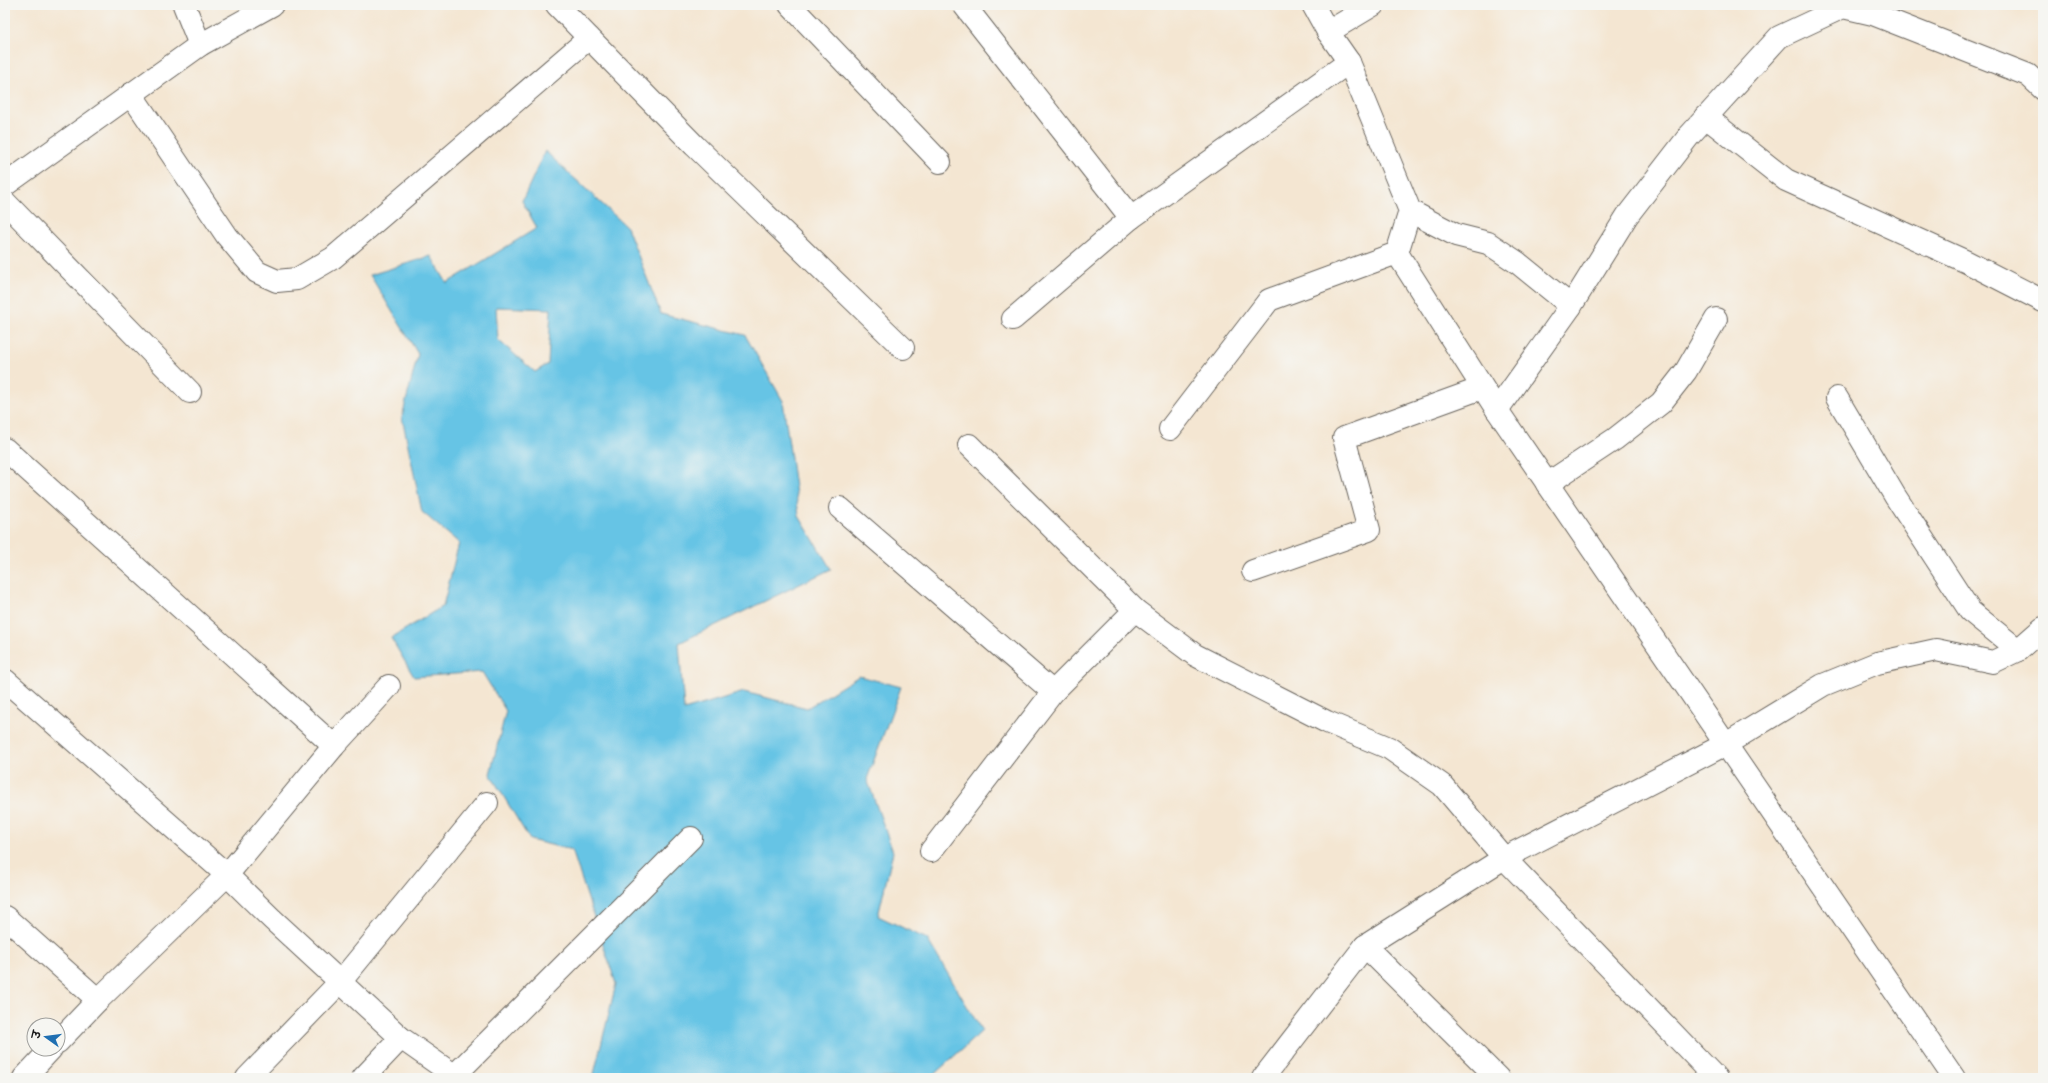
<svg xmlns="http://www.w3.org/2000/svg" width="2048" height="1083" viewBox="0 0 2048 1083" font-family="'Gochi Hand','Playpen Sans Deva',sans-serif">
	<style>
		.water { fill: #66c4e5; stroke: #417080; fill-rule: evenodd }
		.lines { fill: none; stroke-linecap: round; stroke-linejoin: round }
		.street-casing { stroke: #68635c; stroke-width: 24 }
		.street { stroke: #fff; stroke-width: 22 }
	</style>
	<rect width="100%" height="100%" fill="#f6f6f2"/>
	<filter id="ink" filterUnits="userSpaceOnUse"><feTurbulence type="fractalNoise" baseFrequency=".025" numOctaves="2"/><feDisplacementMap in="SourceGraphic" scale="8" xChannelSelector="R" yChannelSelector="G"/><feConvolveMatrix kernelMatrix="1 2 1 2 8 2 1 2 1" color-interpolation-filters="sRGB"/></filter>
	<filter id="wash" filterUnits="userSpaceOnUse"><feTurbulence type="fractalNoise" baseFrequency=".012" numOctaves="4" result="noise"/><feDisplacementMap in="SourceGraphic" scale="16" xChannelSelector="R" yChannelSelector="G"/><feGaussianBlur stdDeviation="0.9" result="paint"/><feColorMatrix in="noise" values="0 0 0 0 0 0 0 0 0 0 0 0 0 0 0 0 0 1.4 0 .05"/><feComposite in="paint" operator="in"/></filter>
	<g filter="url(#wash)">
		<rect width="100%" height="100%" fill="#f4e6d2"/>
		<path class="water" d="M545,151L627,227L661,314L745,335L783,401L799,516L831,569L679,643L684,710L744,692L807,708L859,676L901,687L867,779L893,852L878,916L927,939L982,1031L930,1078H593L616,984L572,850L530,840L490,774L506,711L482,672L414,677L391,638L443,606L459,543L422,512L402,417L418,354L370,275L431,256L447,283L537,228L522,201ZM496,307L551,309L548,364L535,372L498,340Z"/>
	</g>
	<g filter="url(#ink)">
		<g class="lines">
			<defs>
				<g id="street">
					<polyline points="184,5 200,45"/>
					<polyline points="557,5 695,146 903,348"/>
					<polyline points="790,5 940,162"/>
					<polyline points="964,5 1131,218"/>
					<polyline points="1313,5 1328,32 1349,62 1410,211 1397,253 1497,410 1954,1078"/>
					<polyline points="1328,32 1373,5"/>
					<polyline points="131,94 227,236 257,272 277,281 297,279 333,258 589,38"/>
					<polyline points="1706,117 1786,180 1967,262 2043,301"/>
					<polyline points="5,185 200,45 272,5"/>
					<polyline points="5,202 190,392"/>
					<polyline points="1410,211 1456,235 1488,243 1518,263 1571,306"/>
					<polyline points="1013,319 1131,218 1349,62"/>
					<polyline points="1837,398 1895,496 1970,611 2018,650"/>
					<polyline points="1497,410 1571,306 1627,216 1689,136 1779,37 1843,7 1873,14 2028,75 2043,89"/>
					<polyline points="1170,429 1269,300 1397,253"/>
					<polyline points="969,445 1135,610"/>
					<polyline points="5,449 334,746"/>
					<polyline points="1547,484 1615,439 1661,403 1686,371 1716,319"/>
					<polyline points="840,508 1053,692"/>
					<polyline points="1253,571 1369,530 1344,438 1482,388"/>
					<polyline points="5,680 227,875 272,919 401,1038 458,1078"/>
					<polyline points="931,851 1053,692 1135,610 1195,655 1327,722 1389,748 1442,785 1504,858 1716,1078"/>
					<polyline points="5,917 98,1000"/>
					<polyline points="1365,946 1498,1078"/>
					<polyline points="58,1042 98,1000 227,875 334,746 389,686"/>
					<polyline points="455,1075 691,838"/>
					<polyline points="24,1078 51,1049"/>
					<polyline points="247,1078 341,981 487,803"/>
					<polyline points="363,1078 401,1038"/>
					<polyline points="1263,1078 1365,946 1504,858 1726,744 1823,685 1877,663 1936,650 1993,662 2018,650 2043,628"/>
				</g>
			</defs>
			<use href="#street" class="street-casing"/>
			<use href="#street" class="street"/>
		</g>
	</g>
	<rect width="2048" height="1083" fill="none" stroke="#f6f6f2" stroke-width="20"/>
	<g transform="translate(46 1037) rotate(284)"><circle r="19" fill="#f6f6f2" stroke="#9f9f9c"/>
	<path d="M0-3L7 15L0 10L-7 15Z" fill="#1f6fb2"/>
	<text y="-6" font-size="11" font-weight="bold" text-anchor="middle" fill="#1c1c1c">उ</text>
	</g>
</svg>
